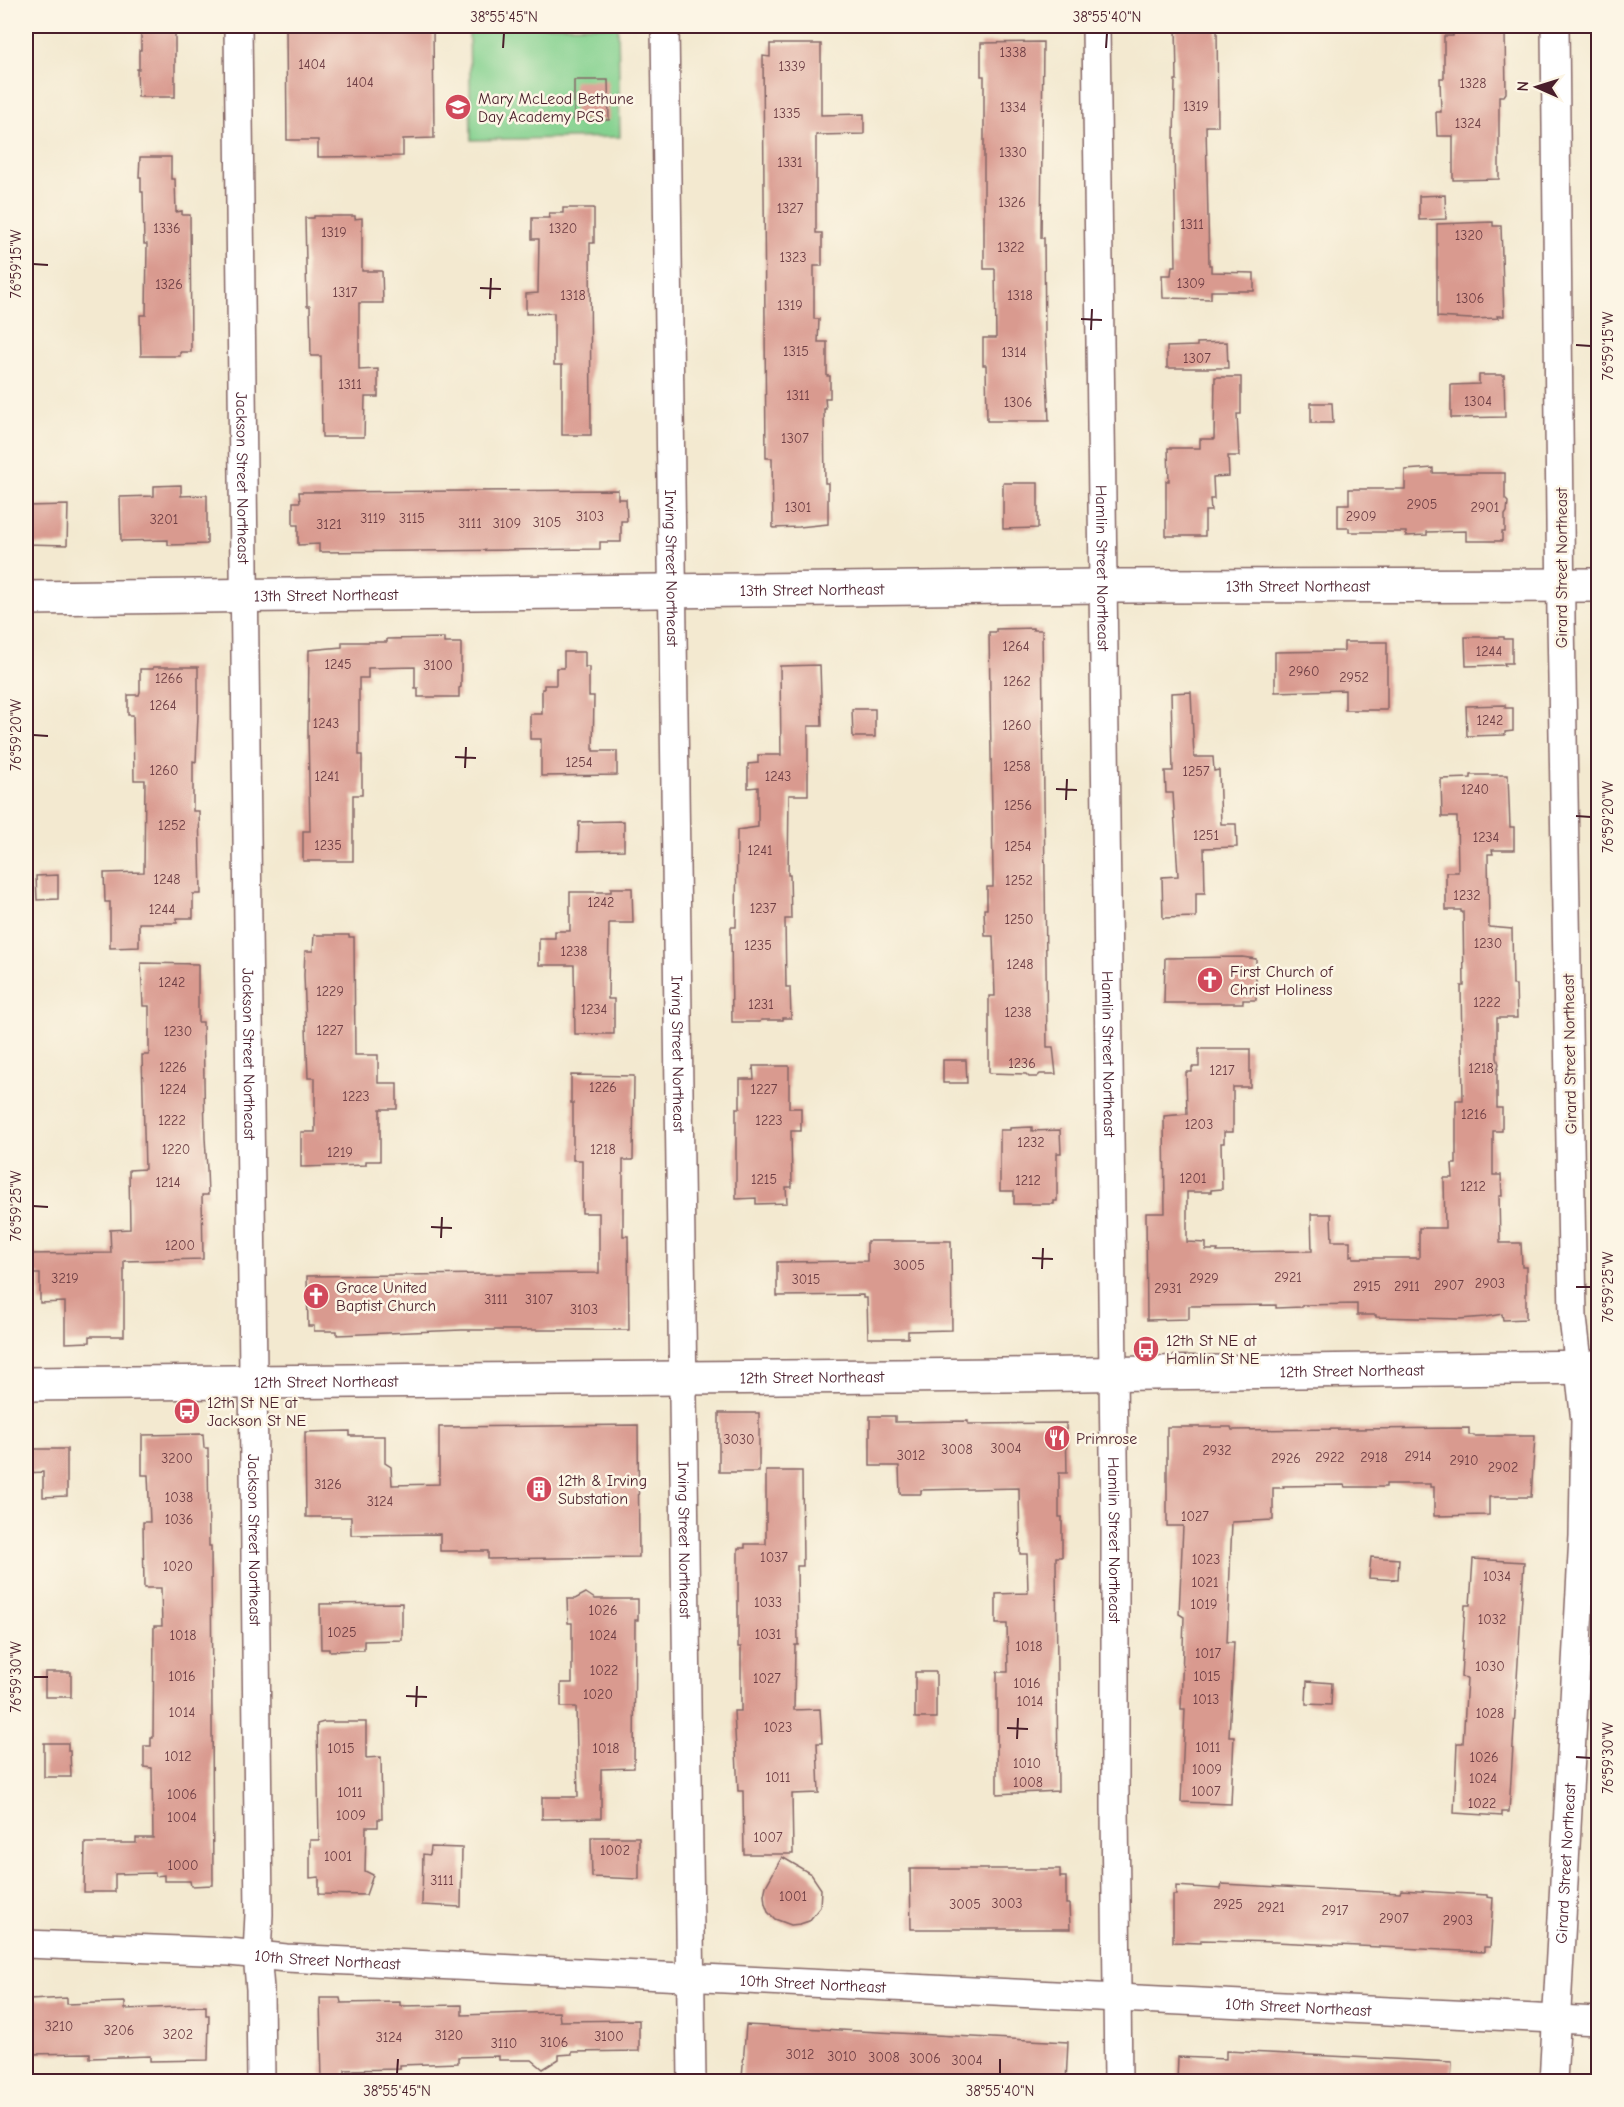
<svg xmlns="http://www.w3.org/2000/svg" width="1624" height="2107" viewBox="0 0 1624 2107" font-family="'Comic Neue',sans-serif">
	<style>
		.green { fill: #84d18f; stroke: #67785d; stroke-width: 1.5 }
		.building { fill: #d99a8f }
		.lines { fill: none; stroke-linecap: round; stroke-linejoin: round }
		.street-casing { stroke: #856665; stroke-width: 30 }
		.secondary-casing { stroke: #856665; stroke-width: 36 }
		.street { stroke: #fff; stroke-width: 27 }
		.secondary { stroke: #fff; stroke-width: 33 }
		.ticks { fill: none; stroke: #4a1f2b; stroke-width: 2 }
		.labels { text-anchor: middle; stroke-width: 5; stroke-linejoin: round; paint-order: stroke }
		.number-label { font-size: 14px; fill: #6e3e44 }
		.poi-label { font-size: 16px; fill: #4a1f2b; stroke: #fcf5e5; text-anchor: start }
		.street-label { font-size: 16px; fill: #4a1f2b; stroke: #fcf5e5 }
		.neatline { fill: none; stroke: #4a1f2b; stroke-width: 2 }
		.ticks-label { font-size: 15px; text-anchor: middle; fill: #4a1f2b }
	</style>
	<rect width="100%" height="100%" fill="#fcf5e5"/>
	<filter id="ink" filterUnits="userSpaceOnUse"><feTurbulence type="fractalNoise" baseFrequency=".0167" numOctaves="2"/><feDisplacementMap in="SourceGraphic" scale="12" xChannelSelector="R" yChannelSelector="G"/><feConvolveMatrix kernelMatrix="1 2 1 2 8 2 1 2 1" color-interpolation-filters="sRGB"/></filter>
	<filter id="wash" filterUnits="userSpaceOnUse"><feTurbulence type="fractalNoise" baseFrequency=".008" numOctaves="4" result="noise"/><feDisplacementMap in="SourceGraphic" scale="24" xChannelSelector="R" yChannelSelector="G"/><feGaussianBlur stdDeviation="1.35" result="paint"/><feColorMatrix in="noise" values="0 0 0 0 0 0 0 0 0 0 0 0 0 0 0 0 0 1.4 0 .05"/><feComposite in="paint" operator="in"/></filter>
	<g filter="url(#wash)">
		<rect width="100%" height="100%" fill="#f3e9d0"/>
		<polygon class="green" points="469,26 618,26 620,137 471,140"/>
		<g id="blocks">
			<g class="building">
				<polygon points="141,26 175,26 175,97 138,97 137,69 139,69 139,50 141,50"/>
				<polygon points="286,26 433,26 434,138 403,139 403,156 318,157 318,140 287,140"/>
				<polygon points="1176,26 1217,26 1218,126 1206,126 1209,265 1211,265 1211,272 1254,273 1254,291 1211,291 1211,299 1163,298 1162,275 1171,275 1172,266 1176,266 1174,142 1175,80 1177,80"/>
				<polygon points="1453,26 1503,26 1503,32 1505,32 1506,93 1504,96 1499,96 1499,179 1453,180 1453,136 1437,136 1436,112 1441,112 1440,78 1444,78 1444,36 1453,36"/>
				<polygon points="1043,42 1041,238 1044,238 1045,334 1049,421 987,421 986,365 983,365 983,338 996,338 995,269 984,269 984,76 981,76 981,43"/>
				<polygon points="770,44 821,44 821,115 864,114 864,134 816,135 816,233 822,233 822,266 814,266 814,319 819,319 818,342 827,342 827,376 830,376 830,398 825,398 826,409 824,409 825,483 828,483 828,524 799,527 773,528 772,458 766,458 763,56 770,57"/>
				<polygon points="574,80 608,80 609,120 574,120"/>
				<polygon points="140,157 171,157 171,179 175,179 176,212 182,211 182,215 190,215 191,352 180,352 180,356 141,356 140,315 146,315 147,244 144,244 143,192 141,192 141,177 139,177"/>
				<polygon points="1445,195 1446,219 1419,220 1419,196"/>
				<polygon points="563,208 594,208 594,243 590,243 591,435 562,435 562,365 554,365 554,313 526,314 526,294 538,293 539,239 532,239 532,218 550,218 549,213 563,213"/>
				<polygon points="314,216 355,216 355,219 362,218 362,271 382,271 383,303 359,303 359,370 378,369 378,397 365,397 364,437 322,437 321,356 311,356 310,306 307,306 305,218 314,218"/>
				<polygon points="1493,222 1493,226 1501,226 1504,316 1497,316 1498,318 1471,319 1437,317 1437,224"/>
				<polygon points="1227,342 1228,368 1167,368 1167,347 1197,346 1197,343"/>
				<polygon points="1479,375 1504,375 1505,417 1451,418 1451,385 1479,384"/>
				<polygon points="1215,377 1241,377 1241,414 1237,414 1239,456 1228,456 1229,476 1213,477 1214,499 1210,499 1211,511 1205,511 1205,536 1166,536 1166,481 1169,481 1168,448 1200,448 1200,439 1214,439"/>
				<polygon points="1311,403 1332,403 1333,423 1311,423"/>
				<polygon points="1433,468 1433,473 1505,473 1505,499 1508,502 1507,512 1505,515 1505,532 1502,532 1502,541 1466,541 1466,531 1427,532 1427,535 1406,536 1406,532 1349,532 1349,528 1338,528 1338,504 1349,504 1349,489 1405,489 1405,470"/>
				<polygon points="1003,483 1038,483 1038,528 1003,529"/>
				<polygon points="181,485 181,496 207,495 207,544 168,545 168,540 121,541 120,497 154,496 154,486"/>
				<polygon points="618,490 618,499 626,499 627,521 621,521 621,542 600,542 600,549 319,552 319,544 298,545 298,525 293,525 293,502 300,502 299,492"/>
				<polygon points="68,505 67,545 26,544 26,506"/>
				<polygon points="1033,628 1033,630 1042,630 1047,1047 1053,1047 1056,1074 1040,1074 1037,1077 1029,1077 1026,1074 989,1073 989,996 995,996 993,936 985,936 984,909 987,909 987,887 993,887 993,873 989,632 996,632 996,629"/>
				<polygon points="1465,637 1504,637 1504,639 1512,639 1512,663 1504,663 1505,665 1466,666"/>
				<polygon points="444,638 444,643 461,643 461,687 459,688 459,697 418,697 418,688 415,688 415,667 368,668 368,678 359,678 359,755 362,755 362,795 353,795 353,861 303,861 303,831 310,831 308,730 309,650 342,647 342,642 387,642 387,639"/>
				<polygon points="1344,642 1387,642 1387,710 1345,710 1345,690 1275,692 1275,652 1344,651"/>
				<polygon points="564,652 585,652 585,667 589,667 589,696 594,696 593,751 617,751 617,775 541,776 541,739 530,739 530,714 542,714 542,689 544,689 544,685 556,685 556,668 564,668"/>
				<polygon points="820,665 822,726 808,726 808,795 789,795 788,875 790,875 791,919 785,919 786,987 790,987 791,1018 783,1018 783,1020 761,1020 760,1022 732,1022 731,927 736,927 737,830 758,827 758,787 748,788 748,764 758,763 758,755 781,755 780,666"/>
				<polygon points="153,667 198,667 198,715 196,762 193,761 193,811 199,811 201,894 193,894 193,918 177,918 177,923 139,923 139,947 110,948 110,902 105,902 104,873 144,872 145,780 134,780 133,715 128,715 128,695 139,695 140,692 140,669 153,669"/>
				<polygon points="1191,692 1194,757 1213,757 1214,771 1219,770 1221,824 1236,824 1237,847 1204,848 1205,893 1196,893 1196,917 1163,918 1162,877 1178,876 1173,793 1166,793 1165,771 1173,771 1171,693"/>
				<polygon points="1505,705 1505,708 1513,708 1513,731 1505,732 1505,735 1467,736 1466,706"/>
				<polygon points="852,709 875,709 875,737 853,737"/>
				<polygon points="1471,775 1508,775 1510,827 1514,827 1514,850 1492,850 1493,854 1488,854 1489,927 1512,929 1513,985 1516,985 1517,1018 1497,1018 1497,1058 1499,1064 1497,1071 1497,1108 1502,1108 1502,1131 1493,1131 1493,1175 1501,1175 1502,1196 1499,1196 1500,1243 1521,1243 1522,1267 1526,1267 1526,1319 1503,1320 1502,1314 1485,1317 1459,1319 1376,1317 1376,1315 1357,1315 1357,1304 1302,1305 1302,1307 1276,1308 1276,1305 1189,1306 1189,1319 1147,1320 1146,1213 1165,1213 1164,1116 1187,1114 1186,1072 1192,1072 1192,1067 1199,1067 1199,1049 1250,1049 1250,1087 1233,1087 1233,1132 1224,1132 1224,1143 1221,1143 1222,1189 1211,1190 1211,1192 1187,1192 1187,1242 1206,1243 1206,1250 1218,1250 1217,1252 1312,1251 1311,1214 1331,1214 1332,1241 1350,1241 1350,1256 1353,1255 1353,1258 1419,1258 1419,1228 1445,1228 1444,1178 1453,1178 1452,1164 1456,1164 1456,1100 1463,1100 1461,986 1464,986 1463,912 1461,912 1461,910 1446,910 1446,872 1458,872 1457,817 1442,817 1441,779 1471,778"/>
				<polygon points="624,821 624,850 578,851 579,822"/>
				<polygon points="58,875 58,899 37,900 36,876"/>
				<polygon points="611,888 632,888 633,923 609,923 608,999 614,999 614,1034 575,1034 574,965 539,965 539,938 555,938 555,931 570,931 570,892 611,892"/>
				<polygon points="314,935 349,935 349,937 354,937 355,1055 378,1055 378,1083 397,1083 397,1109 380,1109 380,1161 366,1161 366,1165 301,1167 301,1132 315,1132 315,1078 308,1078 304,975 305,951 313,951"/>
				<polygon points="1242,957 1256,959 1256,1000 1243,1000 1243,1003 1164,1003 1165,958"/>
				<polygon points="141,963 198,964 198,1022 203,1022 205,1138 207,1169 208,1195 202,1195 203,1259 124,1261 124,1336 90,1336 90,1342 65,1343 65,1302 40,1303 40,1274 26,1274 26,1254 111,1253 110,1230 130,1229 129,1170 145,1169 142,1055 149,1055 149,1006 143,1006"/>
				<polygon points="943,1060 966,1060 967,1083 943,1083"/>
				<polygon points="753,1066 789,1066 789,1108 801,1108 801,1131 791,1131 792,1187 786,1187 787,1203 756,1204 756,1198 736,1199 736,1108 740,1108 740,1079 754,1079"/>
				<polygon points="571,1075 634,1076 633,1160 623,1160 623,1236 628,1236 629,1330 462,1330 337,1335 337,1331 314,1331 314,1326 308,1326 307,1276 599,1273 599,1213 582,1213 582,1160 573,1160 573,1103 571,1103"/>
				<polygon points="1032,1127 1032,1131 1060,1130 1061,1153 1057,1153 1057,1201 1054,1201 1054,1204 1014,1204 1014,1191 1000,1191 1000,1130 1010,1130 1010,1128"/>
				<polygon points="867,1241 951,1241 952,1330 908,1331 908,1338 868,1338 867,1298 863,1298 863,1295 777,1296 777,1262 867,1261"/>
				<rect x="719" y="1413" width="40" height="59"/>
				<polygon points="870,1416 895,1416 895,1422 968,1421 968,1424 1066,1423 1067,1473 1059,1473 1059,1517 1062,1517 1062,1557 1056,1557 1058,1791 997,1794 997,1672 1008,1672 1007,1624 996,1624 996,1594 1028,1593 1027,1554 1020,1554 1019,1488 921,1490 921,1494 900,1494 899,1466 870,1466"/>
				<polygon points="638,1425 639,1557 488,1559 488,1551 440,1551 440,1534 351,1535 351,1517 306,1517 305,1432 350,1431 350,1436 385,1436 385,1463 391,1467 392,1485 439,1484 439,1427"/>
				<polygon points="1167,1427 1231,1427 1232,1430 1469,1428 1469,1435 1474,1435 1474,1436 1535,1436 1531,1497 1489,1497 1489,1515 1434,1516 1434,1487 1430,1487 1430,1484 1386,1484 1386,1487 1345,1487 1344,1485 1283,1486 1284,1488 1273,1488 1273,1520 1232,1522 1227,1642 1234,1642 1229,1736 1234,1736 1231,1804 1181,1802 1185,1709 1181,1709 1184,1617 1179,1614 1183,1526 1167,1526"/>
				<polygon points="203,1434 204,1448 208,1448 209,1546 211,1546 213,1885 191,1886 190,1881 164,1881 164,1875 155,1876 155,1873 115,1874 115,1892 84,1892 85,1843 136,1843 136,1838 153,1838 152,1768 144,1767 144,1746 151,1746 151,1738 153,1738 154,1626 162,1626 161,1588 144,1588 143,1522 150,1522 148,1475 142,1475 142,1435"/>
				<polygon points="26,1449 67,1449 67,1496 43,1497 43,1472 26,1473"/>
				<polygon points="766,1471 802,1471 803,1566 797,1566 798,1645 795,1645 794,1710 820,1709 822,1743 817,1743 819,1793 792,1794 793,1854 744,1854 743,1791 738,1791 734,1711 741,1711 741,1647 738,1647 738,1548 745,1548 745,1544 766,1544"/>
				<polygon points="1371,1557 1399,1559 1398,1580 1369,1578"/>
				<polygon points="1473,1559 1524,1562 1509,1812 1502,1812 1502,1816 1454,1813 1457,1743 1463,1743 1467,1678 1461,1677 1465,1605 1470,1605"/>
				<polygon points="586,1593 595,1599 638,1599 638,1620 635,1620 634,1768 601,1769 601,1818 542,1819 542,1797 578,1797 576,1707 561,1707 561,1683 572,1683 572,1623 568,1623 567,1599 575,1599"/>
				<polygon points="402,1603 402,1640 364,1641 364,1650 329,1651 329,1649 321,1649 320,1604"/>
				<rect x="45" y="1672" width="26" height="25"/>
				<rect x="915" y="1672" width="21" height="46"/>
				<polygon points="1307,1681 1332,1683 1331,1705 1306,1704"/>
				<polygon points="324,1722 366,1722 366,1758 381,1757 382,1819 378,1819 378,1827 366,1827 365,1871 373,1875 366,1895 319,1894 319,1877 310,1878 310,1840 319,1840 317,1724"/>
				<polygon points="44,1743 68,1743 68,1751 70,1751 71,1777 44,1777"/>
				<polygon points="591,1837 639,1837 639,1879 592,1877"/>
				<polygon points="431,1847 462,1848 461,1907 422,1905 423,1854 430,1855"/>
				<polygon points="782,1857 811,1874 821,1889 820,1907 809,1921 800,1924 791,1925 775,1919 768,1912 765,1904 764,1895 766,1886"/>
				<polygon points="910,1869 1060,1869 1060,1877 1066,1877 1066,1904 1069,1904 1070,1929 911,1929"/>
				<polygon points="1222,1884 1400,1893 1401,1890 1487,1895 1487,1897 1493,1898 1490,1947 1484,1947 1484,1952 1275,1942 1201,1940 1201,1943 1173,1942 1173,1895 1176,1895 1176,1886 1221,1889"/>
				<polygon points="67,1998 67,2004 125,2002 125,2009 206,2006 206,2015 209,2015 208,2060 150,2061 150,2056 90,2058 90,2053 26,2054 26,2009 30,2009 29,2000"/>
				<polygon points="320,1998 340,1998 341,2003 400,2002 400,2006 462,2005 462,2015 559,2012 560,2021 639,2020 639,2051 572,2052 572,2054 559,2055 559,2059 543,2069 532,2060 499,2060 499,2056 458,2057 458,2063 400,2065 400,2069 345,2070 345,2082 322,2082"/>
				<polygon points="746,2025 1068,2042 1066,2082 746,2082 746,2078 742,2078"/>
				<polygon points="1226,2051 1452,2062 1451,2082 1177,2082 1178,2057 1226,2059"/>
			</g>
		</g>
	</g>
	<g filter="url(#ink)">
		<use href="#blocks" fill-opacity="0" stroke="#856665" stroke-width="1.5"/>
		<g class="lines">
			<defs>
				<g id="street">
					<path id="s1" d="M238,26L259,1914L257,1954L260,1989L261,2082"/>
					<path id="s2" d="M665,26L692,2082"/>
					<path id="s3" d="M1096,26L1115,1532V1809L1118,2082"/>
					<path id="s4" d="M26,1944L230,1952L286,1958L1598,2021"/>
					<path id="s5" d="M1553,2082L1583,1536L1585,1421L1573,1318L1561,619L1555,26"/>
				</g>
				<g id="secondary">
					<path id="s6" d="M26,598L1103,586L1598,585"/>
					<path id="s7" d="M26,1384L1002,1375L1598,1367"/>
				</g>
			</defs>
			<use href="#street" class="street-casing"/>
			<use href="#secondary" class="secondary-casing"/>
			<use href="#street" class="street"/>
			<use href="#secondary" class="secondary"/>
		</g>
	</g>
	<path class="ticks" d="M503,48L504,33M1106,48L1107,33M33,264L48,265M480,288L501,289M490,299L491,278M1081,319L1102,320M1091,330L1092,309M1576,345L1591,346M33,735L48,736M455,757L476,758M465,768L466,747M1056,789L1077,790M1066,800L1067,779M1576,816L1591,817M33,1206L48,1207M431,1227L452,1228M441,1238L442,1217M1032,1258L1053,1259M1042,1269L1043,1248M1576,1287H1591M33,1677H48M406,1696L427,1697M416,1707L417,1686M1007,1728L1028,1729M1017,1739L1018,1718M1576,1757L1591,1758M397,2074L398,2059M1000,2074V2059"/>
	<defs>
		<symbol id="school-disc" viewBox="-11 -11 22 22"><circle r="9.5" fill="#d1495b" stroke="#fcf5e5"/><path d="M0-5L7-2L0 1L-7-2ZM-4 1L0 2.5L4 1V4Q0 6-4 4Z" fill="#fff"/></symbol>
		<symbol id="church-disc" viewBox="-11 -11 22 22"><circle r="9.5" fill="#d1495b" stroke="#fcf5e5"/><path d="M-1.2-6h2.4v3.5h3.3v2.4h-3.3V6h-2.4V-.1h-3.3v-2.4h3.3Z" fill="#fff"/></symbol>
		<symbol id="bus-disc" viewBox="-11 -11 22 22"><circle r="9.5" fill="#d1495b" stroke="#fcf5e5"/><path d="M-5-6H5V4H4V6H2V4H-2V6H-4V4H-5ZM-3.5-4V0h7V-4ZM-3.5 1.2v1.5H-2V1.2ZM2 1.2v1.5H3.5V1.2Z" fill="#fff"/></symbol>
		<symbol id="restaurant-disc" viewBox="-11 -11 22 22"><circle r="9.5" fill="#d1495b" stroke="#fcf5e5"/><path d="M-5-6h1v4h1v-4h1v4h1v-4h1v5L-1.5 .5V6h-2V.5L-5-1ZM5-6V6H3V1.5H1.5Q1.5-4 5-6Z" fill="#fff"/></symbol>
		<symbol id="building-disc" viewBox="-11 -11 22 22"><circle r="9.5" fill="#d1495b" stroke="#fcf5e5"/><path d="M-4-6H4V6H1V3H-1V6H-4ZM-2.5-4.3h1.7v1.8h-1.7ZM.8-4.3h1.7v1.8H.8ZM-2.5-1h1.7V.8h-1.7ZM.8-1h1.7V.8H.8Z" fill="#fff"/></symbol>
	</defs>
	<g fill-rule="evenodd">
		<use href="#school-disc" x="443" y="92" width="30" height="30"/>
		<use href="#church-disc" x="1195" y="965" width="30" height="30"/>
		<use href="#church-disc" x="301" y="1281" width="30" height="30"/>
		<use href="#bus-disc" x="1131" y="1334" width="30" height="30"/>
		<use href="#bus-disc" x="172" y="1396" width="30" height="30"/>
		<use href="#restaurant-disc" x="1042" y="1423" width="30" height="30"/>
		<use href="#building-disc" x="524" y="1474" width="30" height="30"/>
	</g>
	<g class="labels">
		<g class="number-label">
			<text x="1013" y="57">1338</text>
			<text x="312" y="69">1404</text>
			<text x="792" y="71">1339</text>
			<text x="360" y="87">1404</text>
			<text x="1473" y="88">1328</text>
			<text x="1196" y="111">1319</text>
			<text x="1013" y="112">1334</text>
			<text x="787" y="118">1335</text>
			<text x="1468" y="128">1324</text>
			<text x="1013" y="157">1330</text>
			<text x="790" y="167">1331</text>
			<text x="1012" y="207">1326</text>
			<text x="790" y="213">1327</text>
			<text x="1192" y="229">1311</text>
			<text x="167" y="233">1336</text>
			<text x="563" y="233">1320</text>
			<text x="334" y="237">1319</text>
			<text x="1469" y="240">1320</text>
			<text x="1011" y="252">1322</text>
			<text x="793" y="262">1323</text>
			<text x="1191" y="288">1309</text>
			<text x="169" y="289">1326</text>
			<text x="345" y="297">1317</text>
			<text x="573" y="300">1318</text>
			<text x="1020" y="300">1318</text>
			<text x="1470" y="303">1306</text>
			<text x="790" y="310">1319</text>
			<text x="796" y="356">1315</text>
			<text x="1014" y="357">1314</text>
			<text x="1197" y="363">1307</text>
			<text x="350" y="389">1311</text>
			<text x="798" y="400">1311</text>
			<text x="1478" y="406">1304</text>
			<text x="1018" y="407">1306</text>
			<text x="795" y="443">1307</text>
			<text x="1422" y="509">2905</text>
			<text x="798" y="512">1301</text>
			<text x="1485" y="512">2901</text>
			<text x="590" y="521">3103</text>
			<text x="1361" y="521">2909</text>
			<text x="373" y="523">3119</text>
			<text x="412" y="523">3115</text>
			<text x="164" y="524">3201</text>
			<text x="547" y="527">3105</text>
			<text x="470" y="528">3111</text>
			<text x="507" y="528">3109</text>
			<text x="329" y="529">3121</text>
			<text x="1016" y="651">1264</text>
			<text x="1489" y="656">1244</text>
			<text x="338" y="669">1245</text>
			<text x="438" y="670">3100</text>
			<text x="1304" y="676">2960</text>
			<text x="1354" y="682">2952</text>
			<text x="169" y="683">1266</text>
			<text x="1017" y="686">1262</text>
			<text x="163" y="710">1264</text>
			<text x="1490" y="725">1242</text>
			<text x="326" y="728">1243</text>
			<text x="1017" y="730">1260</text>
			<text x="579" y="767">1254</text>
			<text x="1017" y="771">1258</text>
			<text x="164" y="775">1260</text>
			<text x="1196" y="776">1257</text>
			<text x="327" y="781">1241</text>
			<text x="778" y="781">1243</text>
			<text x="1475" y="794">1240</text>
			<text x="1018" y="810">1256</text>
			<text x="172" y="830">1252</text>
			<text x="1206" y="840">1251</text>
			<text x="1486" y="842">1234</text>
			<text x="328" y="850">1235</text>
			<text x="1018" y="851">1254</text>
			<text x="760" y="855">1241</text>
			<text x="167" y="884">1248</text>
			<text x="1019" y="885">1252</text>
			<text x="1467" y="900">1232</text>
			<text x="601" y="907">1242</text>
			<text x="763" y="913">1237</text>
			<text x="162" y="914">1244</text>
			<text x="1019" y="924">1250</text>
			<text x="1488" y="948">1230</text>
			<text x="758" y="950">1235</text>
			<text x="574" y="956">1238</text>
			<text x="1020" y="969">1248</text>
			<text x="172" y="987">1242</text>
			<text x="330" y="996">1229</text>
			<text x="1487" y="1007">1222</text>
			<text x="761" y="1009">1231</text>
			<text x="594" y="1014">1234</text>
			<text x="1018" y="1017">1238</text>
			<text x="330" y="1035">1227</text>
			<text x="178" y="1036">1230</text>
			<text x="1022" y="1068">1236</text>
			<text x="173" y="1072">1226</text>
			<text x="1481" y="1073">1218</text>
			<text x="1222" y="1075">1217</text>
			<text x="603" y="1092">1226</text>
			<text x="173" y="1094">1224</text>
			<text x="764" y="1094">1227</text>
			<text x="356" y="1101">1223</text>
			<text x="1474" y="1119">1216</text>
			<text x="172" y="1125">1222</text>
			<text x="769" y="1125">1223</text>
			<text x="1199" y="1129">1203</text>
			<text x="1031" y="1147">1232</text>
			<text x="176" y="1154">1220</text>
			<text x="603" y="1154">1218</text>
			<text x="340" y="1157">1219</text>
			<text x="1193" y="1183">1201</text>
			<text x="764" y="1184">1215</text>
			<text x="1028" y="1185">1212</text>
			<text x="168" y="1187">1214</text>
			<text x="1473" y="1191">1212</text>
			<text x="180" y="1250">1200</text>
			<text x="909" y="1270">3005</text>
			<text x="1288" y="1282">2921</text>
			<text x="65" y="1283">3219</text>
			<text x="1204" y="1283">2929</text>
			<text x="806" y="1284">3015</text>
			<text x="1490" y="1288">2903</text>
			<text x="1449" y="1290">2907</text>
			<text x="1367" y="1291">2915</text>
			<text x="1407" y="1291">2911</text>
			<text x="1168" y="1293">2931</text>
			<text x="496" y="1304">3111</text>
			<text x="539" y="1304">3107</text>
			<text x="584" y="1314">3103</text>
			<text x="739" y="1444">3030</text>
			<text x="1006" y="1453">3004</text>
			<text x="957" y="1454">3008</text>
			<text x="1217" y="1455">2932</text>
			<text x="911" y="1460">3012</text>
			<text x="1418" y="1461">2914</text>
			<text x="1330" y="1462">2922</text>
			<text x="1374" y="1462">2918</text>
			<text x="177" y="1463">3200</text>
			<text x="1286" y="1463">2926</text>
			<text x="1464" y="1465">2910</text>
			<text x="1503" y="1472">2902</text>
			<text x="328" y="1489">3126</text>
			<text x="179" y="1502">1038</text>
			<text x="380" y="1506">3124</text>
			<text x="1195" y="1521">1027</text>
			<text x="179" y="1524">1036</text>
			<text x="774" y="1562">1037</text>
			<text x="1206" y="1564">1023</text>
			<text x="178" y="1571">1020</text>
			<text x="1497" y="1581">1034</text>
			<text x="1205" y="1587">1021</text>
			<text x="768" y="1607">1033</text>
			<text x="1204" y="1609">1019</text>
			<text x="603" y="1615">1026</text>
			<text x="1492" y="1624">1032</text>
			<text x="342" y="1637">1025</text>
			<text x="768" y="1639">1031</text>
			<text x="183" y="1640">1018</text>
			<text x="603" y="1640">1024</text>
			<text x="1029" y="1651">1018</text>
			<text x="1208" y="1658">1017</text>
			<text x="1490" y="1671">1030</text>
			<text x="604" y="1675">1022</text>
			<text x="182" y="1681">1016</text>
			<text x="1207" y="1681">1015</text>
			<text x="767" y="1683">1027</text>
			<text x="1027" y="1688">1016</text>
			<text x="598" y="1699">1020</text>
			<text x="1206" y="1704">1013</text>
			<text x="1030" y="1706">1014</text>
			<text x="182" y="1717">1014</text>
			<text x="1490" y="1718">1028</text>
			<text x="778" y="1732">1023</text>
			<text x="1208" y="1752">1011</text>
			<text x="341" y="1753">1015</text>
			<text x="606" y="1753">1018</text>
			<text x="178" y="1761">1012</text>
			<text x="1484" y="1762">1026</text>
			<text x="1027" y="1768">1010</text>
			<text x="1207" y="1774">1009</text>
			<text x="778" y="1782">1011</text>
			<text x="1483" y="1783">1024</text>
			<text x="1028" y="1787">1008</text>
			<text x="1206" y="1796">1007</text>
			<text x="350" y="1797">1011</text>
			<text x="182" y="1799">1006</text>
			<text x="1482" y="1808">1022</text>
			<text x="351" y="1820">1009</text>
			<text x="182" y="1822">1004</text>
			<text x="768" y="1842">1007</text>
			<text x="615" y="1855">1002</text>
			<text x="338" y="1861">1001</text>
			<text x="183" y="1870">1000</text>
			<text x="442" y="1885">3111</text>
			<text x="793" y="1901">1001</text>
			<text x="1007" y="1908">3003</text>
			<text x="965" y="1909">3005</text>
			<text x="1228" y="1909">2925</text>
			<text x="1271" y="1912">2921</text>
			<text x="1335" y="1915">2917</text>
			<text x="1394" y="1923">2907</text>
			<text x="1458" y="1925">2903</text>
			<text x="59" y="2031">3210</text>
			<text x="119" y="2035">3206</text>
			<text x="178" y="2039">3202</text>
			<text x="449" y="2040">3120</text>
			<text x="609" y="2041">3100</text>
			<text x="389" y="2042">3124</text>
			<text x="554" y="2047">3106</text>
			<text x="504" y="2048">3110</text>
			<text x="800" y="2059">3012</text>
			<text x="842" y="2061">3010</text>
			<text x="884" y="2062">3008</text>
			<text x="925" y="2063">3006</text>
			<text x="967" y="2065">3004</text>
		</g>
		<g class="poi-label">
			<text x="478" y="104">Mary McLeod Bethune<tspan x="478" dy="18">Day Academy PCS</tspan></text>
			<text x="1230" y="977">First Church of<tspan x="1230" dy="18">Christ Holiness</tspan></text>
			<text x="336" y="1293">Grace United<tspan x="336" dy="18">Baptist Church</tspan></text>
			<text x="1166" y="1346">12th St NE at<tspan x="1166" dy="18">Hamlin St NE</tspan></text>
			<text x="207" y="1408">12th St NE at<tspan x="207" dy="18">Jackson St NE</tspan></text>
			<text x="1076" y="1444">Primrose</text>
			<text x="558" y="1486">12th &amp; Irving<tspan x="558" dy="18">Substation</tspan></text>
		</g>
		<g class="street-label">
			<text dy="6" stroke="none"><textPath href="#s1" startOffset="452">Jackson Street Northeast</textPath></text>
			<text dy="6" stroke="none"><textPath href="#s2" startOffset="542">Irving Street Northeast</textPath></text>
			<text dy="6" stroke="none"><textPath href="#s3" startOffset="542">Hamlin Street Northeast</textPath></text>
			<text transform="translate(1561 568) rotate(-90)" y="6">Girard Street Northeast</text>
			<text dy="6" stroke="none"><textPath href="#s6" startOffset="1272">13th Street Northeast</textPath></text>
			<text dy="6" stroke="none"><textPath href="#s6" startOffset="786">13th Street Northeast</textPath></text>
			<text dy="6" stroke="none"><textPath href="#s6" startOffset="300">13th Street Northeast</textPath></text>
			<text dy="6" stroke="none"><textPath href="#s3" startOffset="1028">Hamlin Street Northeast</textPath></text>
			<text dy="6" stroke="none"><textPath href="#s1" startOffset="1028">Jackson Street Northeast</textPath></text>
			<text dy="6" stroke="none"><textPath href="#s2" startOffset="1028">Irving Street Northeast</textPath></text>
			<text transform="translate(1569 1054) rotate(-91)" y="6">Girard Street Northeast</text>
			<text dy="6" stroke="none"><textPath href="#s7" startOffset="1326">12th Street Northeast</textPath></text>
			<text dy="6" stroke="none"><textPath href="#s7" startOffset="786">12th Street Northeast</textPath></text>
			<text dy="6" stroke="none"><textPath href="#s7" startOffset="300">12th Street Northeast</textPath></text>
			<text dy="6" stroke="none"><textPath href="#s2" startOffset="1514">Irving Street Northeast</textPath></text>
			<text dy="6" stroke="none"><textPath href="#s3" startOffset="1514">Hamlin Street Northeast</textPath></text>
			<text dy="6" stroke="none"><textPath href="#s1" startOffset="1514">Jackson Street Northeast</textPath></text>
			<text dy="6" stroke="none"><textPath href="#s5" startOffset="219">Girard Street Northeast</textPath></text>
			<text dy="6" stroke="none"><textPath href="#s4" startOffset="302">10th Street Northeast</textPath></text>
			<text dy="6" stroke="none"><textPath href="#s4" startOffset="788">10th Street Northeast</textPath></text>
			<text dy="6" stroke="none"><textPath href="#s4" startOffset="1274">10th Street Northeast</textPath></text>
		</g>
	</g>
	<rect width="1624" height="2107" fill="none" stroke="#fcf5e5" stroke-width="66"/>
	<g transform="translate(1537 87) rotate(273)" stroke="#fcf5e5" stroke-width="4.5" paint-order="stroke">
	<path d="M0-4.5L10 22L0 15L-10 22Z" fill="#4a1f2b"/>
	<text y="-9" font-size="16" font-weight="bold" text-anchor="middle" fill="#4a1f2b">N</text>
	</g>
	<rect x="33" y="33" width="1558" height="2041" class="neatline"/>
	<g class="ticks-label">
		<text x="504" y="22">38°55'45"N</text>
		<text x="1107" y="22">38°55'40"N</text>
		<text transform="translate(16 264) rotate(-90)" y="5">76°59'15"W</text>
		<text transform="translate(1608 346) rotate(-90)" y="5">76°59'15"W</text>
		<text transform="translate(16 735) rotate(-90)" y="5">76°59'20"W</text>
		<text transform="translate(1608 817) rotate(-90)" y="5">76°59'20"W</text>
		<text transform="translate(16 1206) rotate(-90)" y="5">76°59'25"W</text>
		<text transform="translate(1608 1287) rotate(-90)" y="5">76°59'25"W</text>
		<text transform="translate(16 1677) rotate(-90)" y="5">76°59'30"W</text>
		<text transform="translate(1608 1758) rotate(-90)" y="5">76°59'30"W</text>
		<text x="397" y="2096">38°55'45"N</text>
		<text x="1000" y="2096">38°55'40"N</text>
	</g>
</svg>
